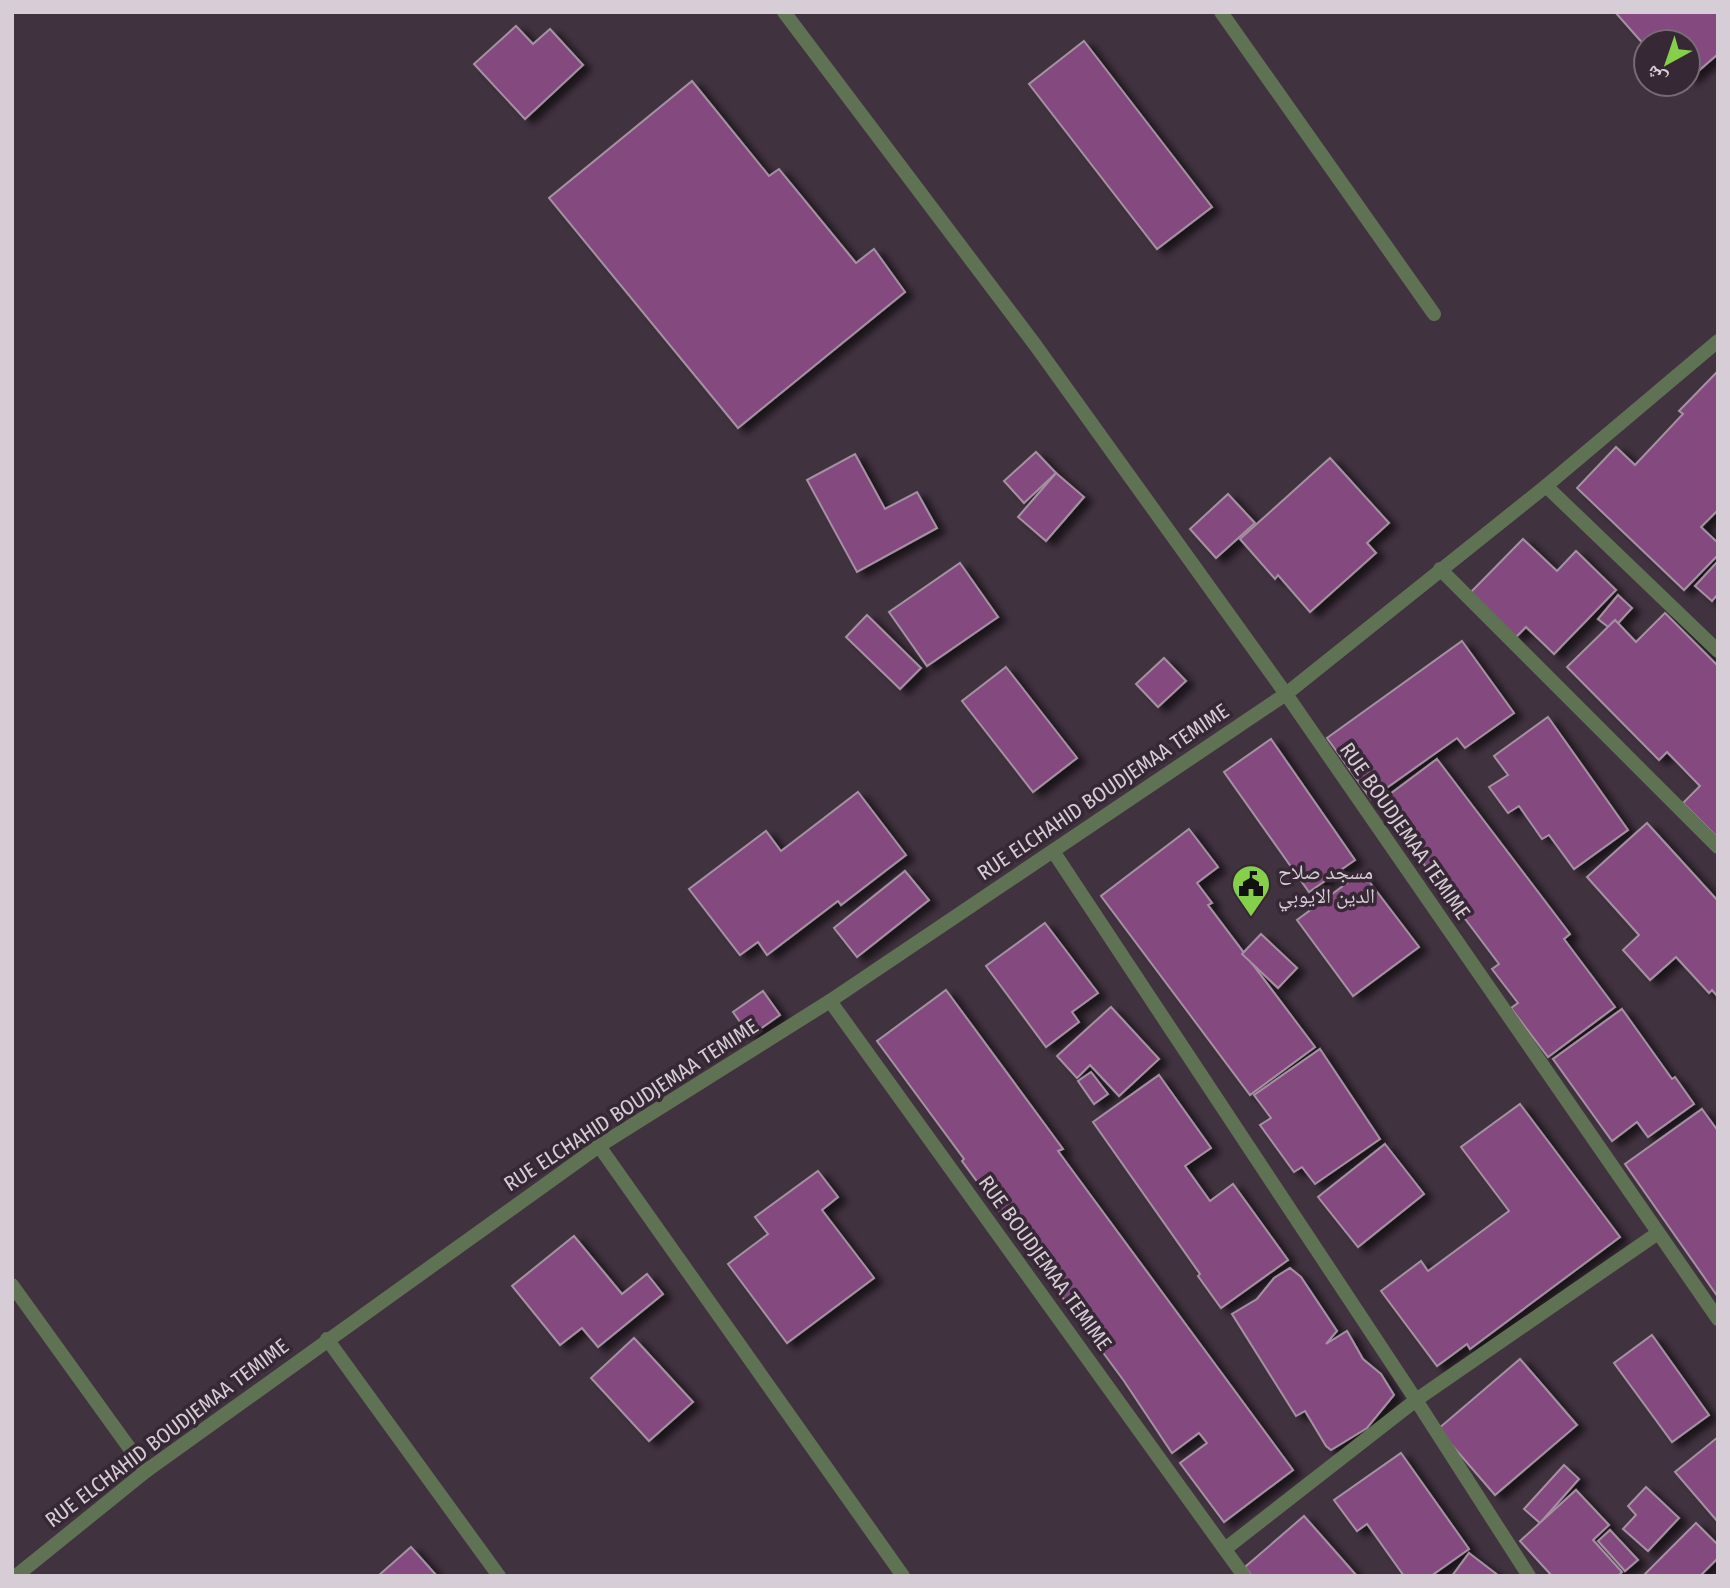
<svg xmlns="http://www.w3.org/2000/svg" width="1730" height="1588" viewBox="0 0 1730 1588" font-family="'Fira Sans Condensed','Noto Naskh Arabic',sans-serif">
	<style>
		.building { fill: #84487f; stroke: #a491a1; stroke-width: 2; filter: url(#shadow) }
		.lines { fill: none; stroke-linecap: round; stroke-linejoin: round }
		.minor { stroke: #607254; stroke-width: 14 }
		.labels { text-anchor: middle; stroke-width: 7; stroke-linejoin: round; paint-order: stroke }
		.street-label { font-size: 21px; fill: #d7cdd6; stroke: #372835 }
		.poi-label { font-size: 21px; fill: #d7cdd6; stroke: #372835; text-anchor: start }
	</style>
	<defs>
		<filter id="shadow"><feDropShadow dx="8" dy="4.5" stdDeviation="3.5" flood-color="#0009"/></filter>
	</defs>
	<rect width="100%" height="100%" fill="#413240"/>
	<g class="building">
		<polygon points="1615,12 1717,12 1718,54 1688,80 1688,42 1646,42 1646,47"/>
		<polygon points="516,26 533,44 550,29 583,65 525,119 474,64"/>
		<polygon points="1084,41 1212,207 1157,249 1029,84"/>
		<polygon points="692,81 769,176 779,169 856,263 874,249 905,292 738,428 549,198"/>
		<polygon points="1718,371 1718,510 1701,527 1718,543 1718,555 1684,590 1577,488 1616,447 1635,465 1683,414 1679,411"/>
		<polygon points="1036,452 1056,473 1024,503 1004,481"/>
		<polygon points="855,454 885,509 917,492 937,528 857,572 807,480"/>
		<polygon points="1330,458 1389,523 1367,543 1376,553 1310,612 1278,575 1275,579 1240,539"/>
		<polygon points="1056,473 1084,497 1046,541 1018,517"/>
		<polygon points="1228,494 1255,523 1216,558 1190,529"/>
		<polygon points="1523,539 1557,571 1576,551 1616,590 1554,654 1526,627 1516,637 1470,593"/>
		<polygon points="1718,561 1718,594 1712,601 1695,586"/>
		<polygon points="960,563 998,617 927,666 889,612"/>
		<polygon points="1618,595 1632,608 1612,630 1598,619"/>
		<polygon points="1665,613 1718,666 1718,838 1683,803 1700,786 1667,752 1659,760 1567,667 1615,620 1636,642"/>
		<polygon points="867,615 921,668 900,689 846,637"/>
		<polygon points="1462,641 1514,713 1465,748 1457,738 1371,799 1327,738"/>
		<polygon points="1164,658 1186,681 1158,707 1136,684"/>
		<polygon points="1006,667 1077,758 1033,792 962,701"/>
		<polygon points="1548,717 1628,830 1574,869 1549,835 1542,839 1519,806 1508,813 1489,787 1508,775 1494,756"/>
		<polygon points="1271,739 1355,860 1309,892 1224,772"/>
		<polygon points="1437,759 1570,934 1564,939 1615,1007 1548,1057 1511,1008 1518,1003 1492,969 1499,964 1378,803"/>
		<polygon points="858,792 906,855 841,905 838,901 767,955 758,942 740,955 689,889 766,831 781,851"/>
		<polygon points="1647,823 1718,901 1718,997 1712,990 1709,993 1676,957 1650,980 1623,950 1639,935 1587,877"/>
		<polygon points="1189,829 1218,867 1197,883 1212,903 1208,905 1315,1047 1250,1095 1101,896"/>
		<polygon points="905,871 929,900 857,957 834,928"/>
		<polygon points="1362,872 1419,947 1353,996 1297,920"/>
		<polygon points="1045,923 1098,993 1072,1012 1079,1022 1046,1047 986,966"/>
		<polygon points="1261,934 1297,968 1278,988 1242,954"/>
		<polygon points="946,990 1063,1149 1058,1151 1293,1470 1224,1522 1180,1463 1207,1443 1199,1433 1172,1453 1124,1381 962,1161 964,1159 877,1041"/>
		<polygon points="763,991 780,1015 750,1036 733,1012"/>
		<polygon points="1111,1007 1159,1059 1119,1096 1090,1065 1077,1078 1057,1056"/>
		<polygon points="1622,1009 1672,1079 1675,1077 1694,1104 1648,1137 1637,1122 1612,1141 1553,1059"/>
		<polygon points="1320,1049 1380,1139 1315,1184 1302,1167 1294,1172 1260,1125 1271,1118 1254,1095"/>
		<polygon points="1091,1072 1108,1094 1094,1104 1078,1081"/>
		<polygon points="1159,1075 1211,1148 1185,1166 1210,1201 1233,1184 1288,1260 1221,1308 1198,1276 1200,1274 1093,1122"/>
		<polygon points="1520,1104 1620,1237 1470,1349 1467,1344 1437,1366 1381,1291 1421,1261 1428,1271 1509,1211 1461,1147"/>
		<polygon points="1702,1109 1718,1131 1718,1297 1625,1164"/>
		<polygon points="1385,1144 1424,1194 1358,1247 1318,1197"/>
		<polygon points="818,1171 838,1197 822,1210 874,1278 787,1343 728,1264 768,1234 755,1217"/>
		<polygon points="574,1236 622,1294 647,1274 663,1294 598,1347 582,1328 560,1345 512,1286"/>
		<polygon points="1290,1268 1301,1277 1337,1331 1326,1344 1347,1331 1363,1359 1381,1374 1394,1395 1367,1428 1331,1450 1326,1446 1305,1411 1296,1416 1232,1314 1257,1299 1274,1278"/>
		<polygon points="1652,1335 1709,1415 1672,1442 1614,1363"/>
		<polygon points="634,1338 693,1402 649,1441 591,1378"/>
		<polygon points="1520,1359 1577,1425 1495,1495 1438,1429"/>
		<polygon points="1718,1437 1718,1522 1675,1472"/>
		<polygon points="1401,1453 1469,1549 1431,1576 1404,1576 1367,1524 1357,1531 1334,1500"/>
		<polygon points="1564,1465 1579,1479 1540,1523 1524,1509"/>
		<polygon points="1646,1487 1679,1518 1648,1551 1623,1529 1636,1515 1628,1506"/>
		<polygon points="1576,1490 1609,1525 1593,1540 1622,1572 1618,1576 1552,1576 1520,1541"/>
		<polygon points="1304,1516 1357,1576 1252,1576 1245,1567"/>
		<polygon points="1696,1523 1718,1545 1718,1558 1700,1576 1643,1576"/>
		<polygon points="1610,1530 1638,1560 1625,1571 1598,1541"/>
		<polygon points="411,1547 437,1576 378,1576"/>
		<polygon points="1469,1553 1499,1576 1452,1576"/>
	</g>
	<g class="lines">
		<g class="minor">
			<polyline points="784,12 1036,346 1286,694 1718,1319"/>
			<polyline points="1221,12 1434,314"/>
			<polyline points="1546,486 1718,651"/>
			<polyline points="1440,569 1718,847"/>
			<polyline points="1053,851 1416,1400 1529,1576"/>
			<polyline points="830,1001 1244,1576"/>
			<polyline points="599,1146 903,1576"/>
			<polyline points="12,1285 146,1471"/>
			<polyline points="327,1339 499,1576"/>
			<polyline points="1225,1549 1416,1400 1658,1233"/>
			<polyline points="16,1576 146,1471 599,1146 830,1001 1286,694 1546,486 1718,341"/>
		</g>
	</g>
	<defs>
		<symbol id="civic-pin" viewBox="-11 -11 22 30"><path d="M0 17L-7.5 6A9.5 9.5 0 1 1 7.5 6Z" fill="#86cf4b" stroke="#372835"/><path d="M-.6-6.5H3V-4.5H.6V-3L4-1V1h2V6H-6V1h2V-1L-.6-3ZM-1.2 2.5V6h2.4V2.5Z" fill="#111"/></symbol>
	</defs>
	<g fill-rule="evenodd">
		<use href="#civic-pin" x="1229" y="862" width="44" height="60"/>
	</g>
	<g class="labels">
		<g class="street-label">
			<text transform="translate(1103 792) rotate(-34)" y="7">RUE ELCHAHID BOUDJEMAA TEMIME</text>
			<text transform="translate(1405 831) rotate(55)" y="7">RUE BOUDJEMAA TEMIME</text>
			<text transform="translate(631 1105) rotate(-33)" y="7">RUE ELCHAHID BOUDJEMAA TEMIME</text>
			<text transform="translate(1045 1263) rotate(54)" y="7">RUE BOUDJEMAA TEMIME</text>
			<text transform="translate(167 1433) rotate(-37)" y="7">RUE ELCHAHID BOUDJEMAA TEMIME</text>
		</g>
		<g class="poi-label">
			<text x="1278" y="879">مسجد صلاح<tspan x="1278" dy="24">الدين الايوبي</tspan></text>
		</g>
	</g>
	<rect width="1730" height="1588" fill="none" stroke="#d7cdd6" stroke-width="28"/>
	<g transform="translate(1667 63) rotate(220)"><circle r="33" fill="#372835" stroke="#776a75" stroke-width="2"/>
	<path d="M0-5L12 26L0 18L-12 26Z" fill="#86cf4b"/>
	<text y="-10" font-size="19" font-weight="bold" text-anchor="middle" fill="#d7cdd6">ش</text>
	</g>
</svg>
